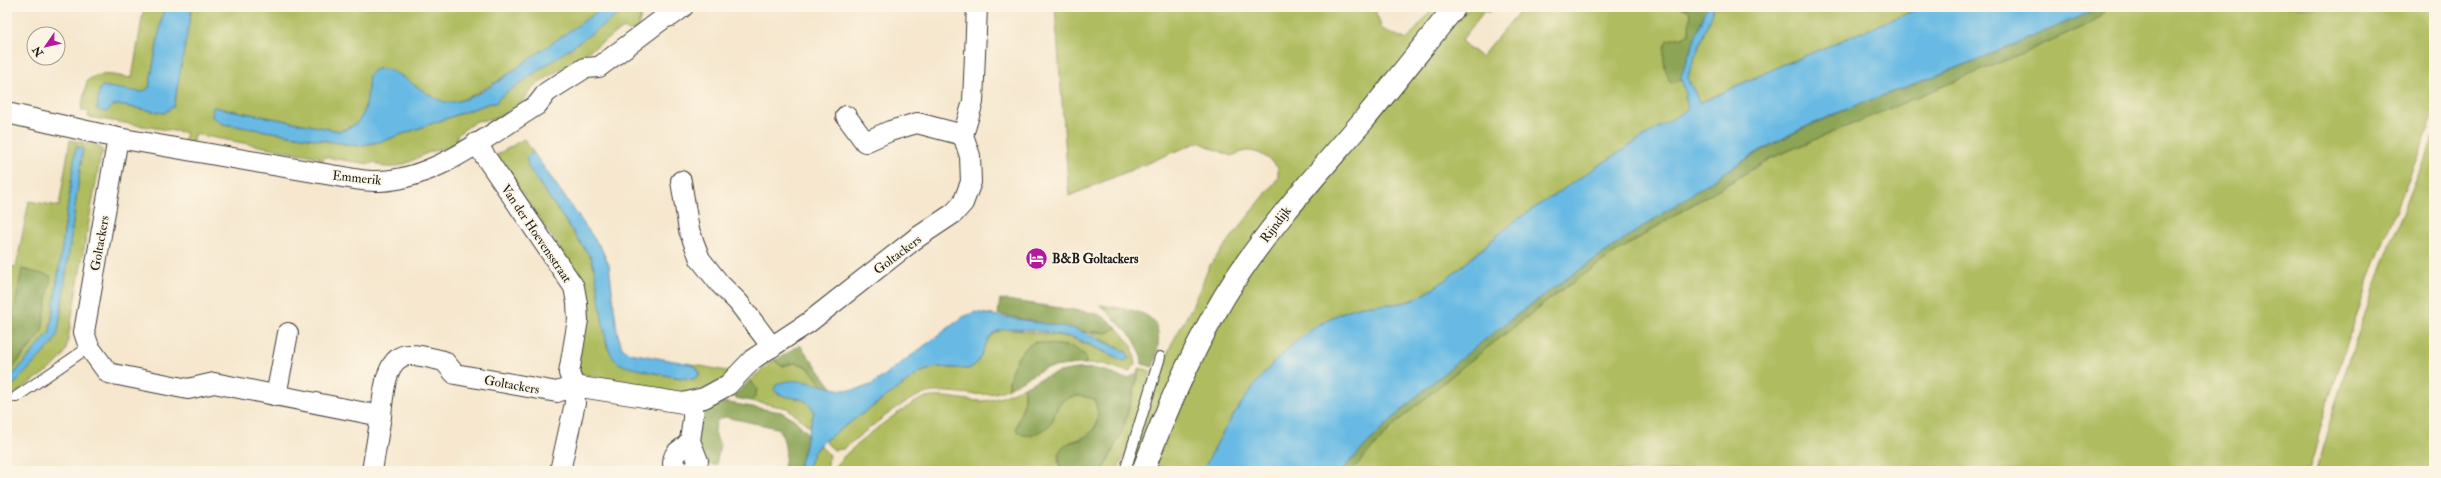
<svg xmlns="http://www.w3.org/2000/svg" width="2441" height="478" viewBox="0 0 2441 478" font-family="'IM FELL Double Pica',serif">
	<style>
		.green { fill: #afbc5e; stroke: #666c3d }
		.forest { fill: #8ba455; stroke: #546038 }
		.water { fill: #68bae4; stroke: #426b80 }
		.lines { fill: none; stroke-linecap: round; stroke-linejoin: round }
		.service-casing { stroke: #3d3a37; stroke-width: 12 }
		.minor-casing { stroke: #3d3a37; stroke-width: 22 }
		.tertiary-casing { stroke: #3d3a37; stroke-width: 24 }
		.service { stroke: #fff; stroke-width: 10 }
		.minor { stroke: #fff; stroke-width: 20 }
		.tertiary { stroke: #fff; stroke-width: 22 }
		.labels { text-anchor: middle; stroke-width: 4; stroke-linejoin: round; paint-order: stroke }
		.street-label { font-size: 13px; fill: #1c1c1c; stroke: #fcf5e5 }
		.poi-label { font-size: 13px; font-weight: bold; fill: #1c1c1c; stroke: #fcf5e5; text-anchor: start }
	</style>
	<rect width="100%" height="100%" fill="#fcf5e5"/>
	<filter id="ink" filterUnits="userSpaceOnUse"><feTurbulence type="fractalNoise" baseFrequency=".025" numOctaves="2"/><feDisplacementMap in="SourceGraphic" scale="8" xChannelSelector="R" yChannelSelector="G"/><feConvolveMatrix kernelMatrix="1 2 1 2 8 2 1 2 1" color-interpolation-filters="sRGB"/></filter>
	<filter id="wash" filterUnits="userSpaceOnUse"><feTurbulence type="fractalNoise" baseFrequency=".012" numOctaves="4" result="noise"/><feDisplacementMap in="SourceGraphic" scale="16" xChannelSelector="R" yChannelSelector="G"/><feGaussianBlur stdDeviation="0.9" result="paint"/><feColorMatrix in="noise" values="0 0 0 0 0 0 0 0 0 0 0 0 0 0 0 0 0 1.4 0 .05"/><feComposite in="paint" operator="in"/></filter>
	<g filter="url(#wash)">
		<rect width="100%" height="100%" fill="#f6e7ce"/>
		<g class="green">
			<path d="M144,7H164L149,88L141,93L102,86L110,107L118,105L164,113L176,98V90L192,7H604C577,25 475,104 449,103C430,102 413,84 399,74L365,105L363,116L356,124L340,131L214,107L223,124L358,146L383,141L490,103H495L499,98L619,7H644L637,30L629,31L624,28L533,87L522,103L495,119L476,121L458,134L455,144C446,148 434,150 425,154C412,161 388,175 375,162L369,164L324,157L322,165H318L319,157L194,134L193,142L184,141L186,133L88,117L89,112L81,110L87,81C100,70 116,76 132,78Z"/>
			<path d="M1055,7H1374L1382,29L1407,40L1434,7H1448L1269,223L1139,471H1129L1149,400L1171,345L1192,307L1210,265L1278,178V168C1271,160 1259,150 1247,151C1242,151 1236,155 1231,156L1198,142L1069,196Z"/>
			<path d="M1473,7H1495L1488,13L1485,10L1461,41L1481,57L1523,7H1679L1687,9L1690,13L1689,33C1680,39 1674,38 1664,46L1671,83L1682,80L1688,109C1645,136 1601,163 1559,192C1543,203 1525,213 1510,225C1480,248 1453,279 1419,297C1400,308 1379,302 1358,307C1286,328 1233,407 1203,471H1150L1171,415L1248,271L1460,15Z"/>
			<polygon points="1714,7 1923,7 1780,66 1700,103 1688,79 1689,73"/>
			<polygon points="2110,7 2434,7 2434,115 2371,273 2328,401 2309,471 1351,471 1397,422 1461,368 1559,292 1612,255 1685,209 1771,158 2091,23"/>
			<path d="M2434,136V471H2316C2347,357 2388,245 2434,136Z"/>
			<polygon points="524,139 533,152 530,153 528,167 591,258 599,285 607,348 617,362 653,373 681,378 694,379 699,375 699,371 691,364 732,372 718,384 684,395 599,382 600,377 580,374 578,371 581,280 498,157 498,154"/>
			<path d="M70,140L96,145L102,149L103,154H101L66,350C57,372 22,382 7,403V392L53,343L58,333L83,148L76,147L50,332L7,382V375L39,337L7,345V266L16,267L29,201L59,206Z"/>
			<path d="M1115,328H1117L1132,346L1136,364L1129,372L1103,364H1083H1085L1073,347L1035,342C1019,349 1008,371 1009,388C981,403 952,386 924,394C903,399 861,435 843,449L834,450L824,441L921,372L937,367L968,369L972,367L989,338L1000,330L1007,329L1070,337L1124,361L1128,357L1127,352L1090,333L1110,332Z"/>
			<path d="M775,359L784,366C804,358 813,372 823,387L807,383L777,393C792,399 807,394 814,412L810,427L787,408L751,401L755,397L757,389L750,380Z"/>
			<polygon points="1140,368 1151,371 1125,456 1116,471 1103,471 1124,426"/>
			<path d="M1024,387V403L1021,413L1027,436L1052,423C1058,399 1070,391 1094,399C1104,423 1093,436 1070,442L1058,459L1061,471H832C839,455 908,402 925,398C944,394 964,401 983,401C998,400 1011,393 1024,387Z"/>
			<polygon points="820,445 829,455 827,471 807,471 813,453"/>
		</g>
		<g class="forest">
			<path d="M1679,7H1707L1685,65L1682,80L1671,83C1664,72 1661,52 1667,40L1683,37L1689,33L1690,13L1687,9Z"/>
			<path d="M2097,7H2110L2091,23L2023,53L1771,158L1685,209L1612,255L1559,292L1461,368L1397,422L1351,471H1341C1429,375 1536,298 1644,226C1685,199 1726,170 1768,147C1820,117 1880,97 1936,76C1987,56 2037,35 2088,13Z"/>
			<polygon points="22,269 51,276 42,331 7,375 7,345"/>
			<polygon points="1000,299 1094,313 1106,318 1117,328 1106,333 1097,331 1090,333 998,314"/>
			<path d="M1100,305C1146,312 1170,312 1153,367L1142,364L1141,353L1133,338Z"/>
			<path d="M1035,342L1073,347L1085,355L1086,363L1045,368L1009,388C1008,371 1019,349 1035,342Z"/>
			<path d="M800,345L833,389L823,387C815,376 809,363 794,363C789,363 786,366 781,366L775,361Z"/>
			<path d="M1140,368L1124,426L1103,471H1061C1055,446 1061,446 1082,439C1099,432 1101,413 1094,399C1083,396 1074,394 1064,400C1055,406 1056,414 1052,422C1047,431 1020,443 1016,428L1024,403V387C1047,374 1075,365 1102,370C1110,371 1117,378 1125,378C1132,378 1137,373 1140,368Z"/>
			<polygon points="750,380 757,389 755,397 751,401 735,398 735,395"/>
			<path d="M724,402L781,412L794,419L808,433L798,471H783C787,457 787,439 777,428L725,417L716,421L715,434L720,445L716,465L704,464L697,443L702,411Z"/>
		</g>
		<g class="water">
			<polygon points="164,7 192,7 174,106 164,113 118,105 113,105 107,112 97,110 99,90 102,86 141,92 149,88"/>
			<path d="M604,7H619L618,15L499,98L496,103H490L383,141L358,146L223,124L212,117L213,107L340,131C370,123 366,101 369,75C387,50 428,106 452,102C480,99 506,75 529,59C554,42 579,24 604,7Z"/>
			<path d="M1707,7H1714L1689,73L1688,79L1700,103L1780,66L1923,7H2097L2088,13C2035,36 1982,58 1927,79C1874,99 1817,118 1768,146C1726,170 1685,199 1644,226C1536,298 1429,375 1341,471H1203C1233,407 1286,328 1358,307C1378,302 1400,308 1419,297C1453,279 1480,249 1510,225C1525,213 1543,203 1559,192C1601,163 1645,136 1688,109L1681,76Z"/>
			<polygon points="76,147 83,148 58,333 53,343 7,392 7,382 50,332"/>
			<path d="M533,152L601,248L609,265L617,331L622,348L630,353L691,364L698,369L699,375L694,379C676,378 659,374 642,370C634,368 623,367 616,361C600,347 601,283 591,258L528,167L526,157Z"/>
			<path d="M975,312L1076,329L1127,352L1128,357L1131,358L1124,361C1106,353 1088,342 1070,337C1054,333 1007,324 994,333C981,344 985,362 968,369L937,367L921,372L820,444L813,453L807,471H798L814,412C806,391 786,403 774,390L776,385C798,373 825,390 849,390C857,390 865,387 873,384L963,317Z"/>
		</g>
	</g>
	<g filter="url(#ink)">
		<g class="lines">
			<defs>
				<g id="service">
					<polyline points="16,397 89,347"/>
					<polyline points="1125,471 1160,357"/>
				</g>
				<g id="minor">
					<path d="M7,113L118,138L337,176C351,178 365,182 380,181C436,179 490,134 537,105L547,92L585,68L599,67L664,18L671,16L683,7"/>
					<polyline points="846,116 865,142 890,131 917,123 963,135"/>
					<path d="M118,138L84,332L89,347L108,373L188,389L214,383L381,416C383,399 384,353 411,355C422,355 433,359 444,361L455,374L557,392L574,386L683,403L704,398L728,385L753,359L808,323L915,239L954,213L963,203L971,182L970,156L963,135L973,102L977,7"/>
					<polyline points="476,143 574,287 577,303 578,320 569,373 574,386 575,403 560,471"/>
					<polyline points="681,181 689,230 700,259 719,283 738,302 772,347"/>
					<polyline points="276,396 288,333"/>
					<polyline points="372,471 381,416"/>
					<path d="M679,471L673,464C673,449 683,451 690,441"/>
					<polyline points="692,471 696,468 698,461 690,441 693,419 693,401"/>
				</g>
				<path id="tertiary" d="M1143,471C1169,403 1198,336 1238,275C1275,220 1319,172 1362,122C1394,84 1424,45 1455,7"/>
			</defs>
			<use href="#service" class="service-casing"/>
			<use href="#minor" class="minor-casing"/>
			<use href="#tertiary" class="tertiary-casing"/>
			<use href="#service" class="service"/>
			<use href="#minor" class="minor"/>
			<use href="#tertiary" class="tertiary"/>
		</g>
	</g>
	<defs>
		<symbol id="hotel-disc" viewBox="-11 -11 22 22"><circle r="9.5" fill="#b5179e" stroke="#fcf5e5"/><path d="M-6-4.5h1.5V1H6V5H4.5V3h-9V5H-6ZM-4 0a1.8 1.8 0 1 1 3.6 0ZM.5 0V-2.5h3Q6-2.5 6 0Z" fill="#fff"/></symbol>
	</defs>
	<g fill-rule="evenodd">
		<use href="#hotel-disc" x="1024" y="246" width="25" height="25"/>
	</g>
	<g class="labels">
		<g class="street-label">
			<text transform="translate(357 177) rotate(6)" y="5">Emmerik</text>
			<text transform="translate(1275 224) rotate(-53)" y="5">Rijndijk</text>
			<text transform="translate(537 233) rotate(56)" y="5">Van der Hoevensstraat</text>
			<text transform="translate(99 243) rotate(-80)" y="5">Goltackers</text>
			<text transform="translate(897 254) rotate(-37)" y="5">Goltackers</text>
			<text transform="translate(512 384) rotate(10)" y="5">Goltackers</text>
		</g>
		<g class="poi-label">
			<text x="1052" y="263">B&amp;B Goltackers</text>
		</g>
	</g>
	<rect width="2441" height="478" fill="none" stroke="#fcf5e5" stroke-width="24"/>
	<g transform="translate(46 46) rotate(236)"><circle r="19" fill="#fcf5e5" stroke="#a29e95"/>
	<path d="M0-3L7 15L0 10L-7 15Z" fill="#b5179e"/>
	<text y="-6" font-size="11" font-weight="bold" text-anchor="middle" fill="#1c1c1c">N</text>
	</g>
</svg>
